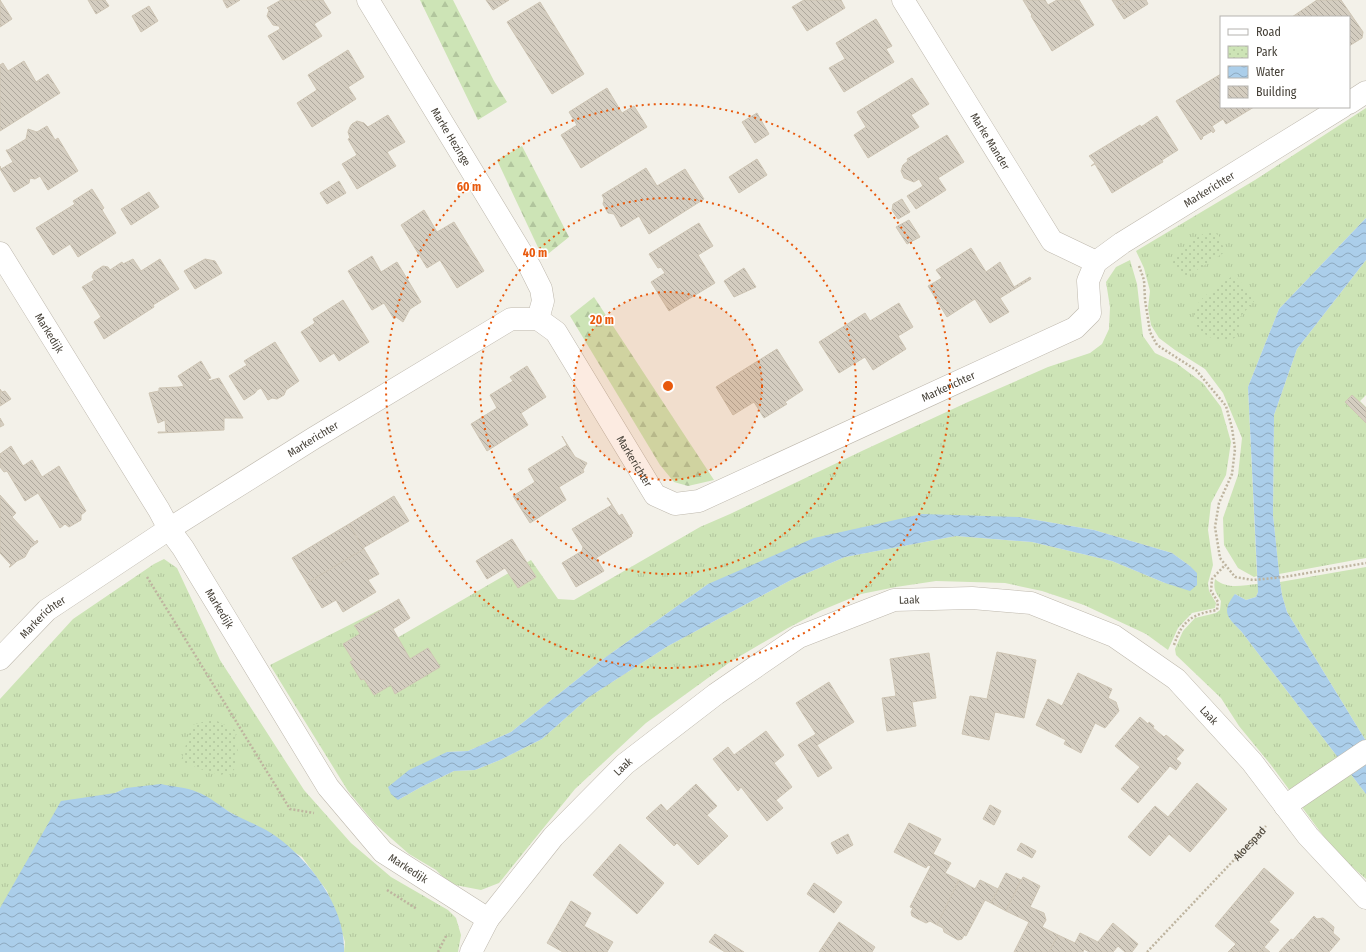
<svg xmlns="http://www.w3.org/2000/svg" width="1366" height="952" viewBox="0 0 1366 952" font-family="'Fira Sans Condensed',sans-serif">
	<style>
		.grass { fill: url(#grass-tufts); fill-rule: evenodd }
		.forest { fill: url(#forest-firs) }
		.park { fill: url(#park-dots) }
		.water { fill: url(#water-waves) }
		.building { fill: url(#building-back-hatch); stroke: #cec5b4 }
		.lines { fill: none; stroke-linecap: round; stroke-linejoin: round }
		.minor-casing { stroke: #beb8ad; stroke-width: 23 }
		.path { stroke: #beb49f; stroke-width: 2.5; stroke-dasharray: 2 2; stroke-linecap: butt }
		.minor { stroke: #fff; stroke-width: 22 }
		.ring { fill: none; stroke: #e8590c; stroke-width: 2; stroke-dasharray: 2 4 }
		.labels { text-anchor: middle; stroke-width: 3.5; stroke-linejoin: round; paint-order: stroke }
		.street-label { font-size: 11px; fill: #464138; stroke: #fff }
		.centre { fill: #e8590c; stroke: #fff; stroke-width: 2 }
		.ring-label { font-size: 12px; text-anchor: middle; font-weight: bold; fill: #e8590c; stroke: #fff; stroke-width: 3.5; stroke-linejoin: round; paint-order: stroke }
	</style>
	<defs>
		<pattern id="grass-tufts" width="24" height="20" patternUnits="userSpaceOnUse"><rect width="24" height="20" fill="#cde4b6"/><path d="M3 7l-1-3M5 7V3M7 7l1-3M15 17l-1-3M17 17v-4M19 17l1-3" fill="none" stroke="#b1c59d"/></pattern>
		<pattern id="forest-firs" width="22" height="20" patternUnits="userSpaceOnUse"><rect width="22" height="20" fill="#cde4b6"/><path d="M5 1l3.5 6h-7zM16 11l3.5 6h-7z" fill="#b1c59d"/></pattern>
		<pattern id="park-dots" width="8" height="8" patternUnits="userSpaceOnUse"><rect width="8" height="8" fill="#cde4b6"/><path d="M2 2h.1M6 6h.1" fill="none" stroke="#b1c59d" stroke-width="1.8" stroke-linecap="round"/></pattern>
		<pattern id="water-waves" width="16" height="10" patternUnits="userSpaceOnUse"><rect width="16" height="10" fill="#abceea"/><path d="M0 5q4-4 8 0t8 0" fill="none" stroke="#8da9bf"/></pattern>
		<pattern id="building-back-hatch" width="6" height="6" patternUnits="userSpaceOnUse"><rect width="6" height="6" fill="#d4cdc0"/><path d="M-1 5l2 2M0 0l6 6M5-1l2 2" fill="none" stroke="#aea89d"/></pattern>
	</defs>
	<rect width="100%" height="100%" fill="#f3f1e9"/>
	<g class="grass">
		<polygon points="1366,108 1366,218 1279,309 1248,387 1257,576 1254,577 1238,568 1224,545 1223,518 1238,475 1242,438 1223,393 1205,369 1175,350 1159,338 1151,325 1148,308 1150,291 1144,268 1136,251 1255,180"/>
		<path d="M1130,260L1137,284L1143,336L1155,353L1176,363L1203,383L1221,407L1231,442L1226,475L1211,503L1208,530L1213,565L1208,583L1209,591L1216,603L1215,608L1192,613L1178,628L1168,650L1146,634L1084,605L1042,591L1005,583L936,581L896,587L861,594L820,611L788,628L730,662L646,723L575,789L499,883L481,890L450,884L436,870L409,854L375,824L348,791L270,665L379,610L397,638L531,560L558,599L574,600L700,527L730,514L864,450L968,402L1048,367L1090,353L1102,344L1109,329L1110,307L1106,282L1116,267ZM1019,517L1094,530L1172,553L1190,566L1165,583L1112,561L1032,542L956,536L845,557L791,580L668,646L589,697L542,739L500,760L475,770L454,771L421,787L398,800L447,752L468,751L511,732L599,662L708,584Z"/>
		<polygon points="1366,260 1366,395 1360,401 1366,407 1366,558 1279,574 1273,515 1274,415 1297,349"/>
		<polygon points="164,559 177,568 220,660 304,790 351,843 391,877 448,910 456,918 461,935 458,952 344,952 345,942 338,919 327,891 302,857 197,792 126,788 115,793 0,908 0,699 73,619 154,564"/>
		<polygon points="1366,567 1366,741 1287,612 1282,595 1280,582"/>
		<path d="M1215,579C1228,590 1242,585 1258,584V592L1256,597L1246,600L1235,594L1229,618L1241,631L1366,794V879L1350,865L1324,837L1271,765L1239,726L1221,698L1176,655L1175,649L1183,631L1195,618L1216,613L1220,610L1221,601C1216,592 1213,591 1215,579Z"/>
	</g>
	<g class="forest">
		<polygon points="420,0 453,0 494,81 507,102 478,120"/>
		<polygon points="522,146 569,237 543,258 497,160"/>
		<polygon points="594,297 714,480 688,486 674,482 660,465 570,316"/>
	</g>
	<g class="park">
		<path d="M1211,230L1219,236L1225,252L1186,277L1172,263C1183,246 1194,238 1211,230Z"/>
		<path d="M1234,275L1256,299L1239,318C1239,321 1240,325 1240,328C1237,355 1183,335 1196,307C1202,295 1223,283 1234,275Z"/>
		<polygon points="213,719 235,730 238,752 234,770 221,775 200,769 181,761 192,725"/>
	</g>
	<g class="water">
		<path d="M1366,218V260L1297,349L1274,415L1273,515L1280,582L1282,595L1287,612L1366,741V794L1241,631C1227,617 1221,612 1235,594L1246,600L1256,597L1258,592L1248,387L1279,309Z"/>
		<polygon points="922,514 1019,517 1094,530 1172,553 1190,566 1197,573 1197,585 1190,591 1165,583 1112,561 1032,542 956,536 845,557 791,580 668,646 589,697 542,739 500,760 475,770 454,771 421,787 398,800 391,794 388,787 409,770 447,752 468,751 511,732 599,662 708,584 814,538"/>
		<path d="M161,784C173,787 186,787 197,792C209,796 220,806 231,813C246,821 264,827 277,837C311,862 346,908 344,952H0V908L61,801L115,793L126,788Z"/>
	</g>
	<g class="building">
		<polygon points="0,0 12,19 0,27"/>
		<polygon points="88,0 105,0 109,6 96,14"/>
		<polygon points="223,0 240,0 227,8"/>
		<polygon points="281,0 288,0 289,1 291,0 323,0 331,13 314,24 322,36 283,60 268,36 280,29 279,26 273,25 267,16 269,10 267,8"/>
		<polygon points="486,0 509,0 493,10"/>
		<polygon points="804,0 841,0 845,8 807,31 792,7"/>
		<polygon points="1023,0 1045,0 1048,5 1057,0 1079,0 1094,25 1052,51 1031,16 1032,15"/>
		<polygon points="1112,0 1129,0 1117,8"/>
		<polygon points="1129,0 1146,0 1148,4 1124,19 1117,8"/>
		<polygon points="1317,0 1341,0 1363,32 1362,38 1349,46 1349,17 1292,17"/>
		<polygon points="540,2 584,74 552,94 507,22"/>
		<polygon points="149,6 158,21 141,32 132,16"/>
		<polygon points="876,19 892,46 886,49 894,62 844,92 829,68 845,59 836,43"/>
		<polygon points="348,50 364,77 348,87 356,99 312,127 297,103 317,90 308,75"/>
		<polygon points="24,61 36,82 48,74 60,93 0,131 0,65 3,63 8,71"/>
		<polygon points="1221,74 1221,107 1254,107 1226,124 1223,119 1212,126 1215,131 1213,133 1212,131 1202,137 1203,138 1201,140 1176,101"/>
		<polygon points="912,78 929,104 911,115 919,127 868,158 854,135 866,127 857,112"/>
		<polygon points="607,88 622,113 634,106 647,127 581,168 561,135 577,125 569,112"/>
		<polygon points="757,113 769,134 755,143 742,122"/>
		<polygon points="388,115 405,142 387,152 396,166 357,189 342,164 357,155 348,139 350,138 348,132 350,127 352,124 357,121 364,123 368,127"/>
		<polygon points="1157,116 1178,150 1162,160 1163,162 1161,163 1112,193 1095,164 1091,166 1095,163 1089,156 1140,125 1141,127"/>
		<polygon points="47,126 55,140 58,138 78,171 48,190 40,176 35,179 30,178 29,183 14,192 0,169 0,166 1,169 13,162 6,150 8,150 26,139 28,129 37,132"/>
		<polygon points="947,135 964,162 938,178 946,190 916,209 907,196 923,186 919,179 914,182 904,178 901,171 903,165 908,161 907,159"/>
		<polygon points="757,159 767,175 739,193 729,177"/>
		<polygon points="646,168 657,186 685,169 704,199 649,234 639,216 621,227 614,214 608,213 603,204 604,199 602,195"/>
		<polygon points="339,181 346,193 327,204 320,193"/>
		<polygon points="92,189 104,208 102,210 116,233 78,257 70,244 53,255 36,228 75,204 73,201"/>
		<polygon points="149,192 159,207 131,225 121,209"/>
		<polygon points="902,199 910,212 898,219 892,210 893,204"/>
		<polygon points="424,210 437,232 454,222 484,271 457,288 440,260 427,268 401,225"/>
		<polygon points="909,220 920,237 907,244 896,227"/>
		<polygon points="699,223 713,246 698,255 715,283 669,311 651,282 665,273 661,267 658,268 649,254"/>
		<polygon points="971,248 986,272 1000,262 1014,287 1030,277 1031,279 1000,298 1009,312 990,323 975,299 947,317 928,286 942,278 936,270"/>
		<polygon points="372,256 381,272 397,262 421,302 410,309 403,322 396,317 394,319 384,303 372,310 348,271"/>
		<polygon points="133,259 141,271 160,259 179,289 153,305 154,307 104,339 94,322 101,317 82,287 94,280 92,277 94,272 103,266 108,267 110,270 122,262 123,264"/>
		<polygon points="205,259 215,261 222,273 195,289 184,271"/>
		<polygon points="744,268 756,287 734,297 724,281"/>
		<polygon points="343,300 369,342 339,361 334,353 320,362 301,332 315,323 313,319"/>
		<polygon points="899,303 913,327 898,336 906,349 873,370 865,357 839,373 819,342 865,313 870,321"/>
		<polygon points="275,342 299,381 286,390 284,395 277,399 272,398 268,400 261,388 257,390 255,393 244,400 229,376 247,365 244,361"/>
		<polygon points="777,349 803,390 785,402 787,404 764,418 754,402 733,415 716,387"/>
		<polygon points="201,361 211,378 208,379 209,381 219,378 243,418 224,418 224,430 158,433 158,432 166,432 165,420 158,423 149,393 159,391 159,388 179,387 184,386 178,376"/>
		<polygon points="527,366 546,397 521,413 528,425 487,451 471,424 497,408 490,395 513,381 510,377"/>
		<polygon points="0,389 2,392 5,391 11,399 0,406"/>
		<polygon points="1352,395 1366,408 1366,423 1345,402"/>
		<polygon points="0,418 4,425 0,427"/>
		<polygon points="562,436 575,457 587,463 583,470 584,472 559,487 566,500 530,523 513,496 535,482 528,469 567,445"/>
		<polygon points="11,446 23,466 32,460 42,477 59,466 86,511 81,515 81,520 69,527 65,524 60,528 38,493 25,501 7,471 4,472 0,467 0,454"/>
		<polygon points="0,495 16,513 12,517 35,542 37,540 38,542 30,548 25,557 17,561 10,567 9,567 11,565 0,553"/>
		<polygon points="394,496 409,521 363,548 349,524"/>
		<polygon points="607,498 608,498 619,516 622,514 633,533 631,535 632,536 596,558 604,571 576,587 562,563 582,551 583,547 572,529 612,505"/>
		<polygon points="349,524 364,549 307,583 292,558"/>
		<polygon points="512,539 536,577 518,588 505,568 487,579 476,561"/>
		<polygon points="364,549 379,574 368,580 376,592 343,612 336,600 322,608 307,583"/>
		<polygon points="399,599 399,600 410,618 393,629 410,659 428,648 440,667 395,694 391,685 374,695 364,679 361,680 350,662 353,660 343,644 360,634 355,626 354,626"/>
		<polygon points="997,652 1036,660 1024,718 995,712 989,740 962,734 970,696 987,699"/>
		<polygon points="929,653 936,698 912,702 916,726 887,731 882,698 896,696 890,659"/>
		<polygon points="1078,673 1112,689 1108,698 1116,702 1119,711 1105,728 1095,723 1081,753 1064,744 1066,740 1036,725 1048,699 1062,706"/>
		<polygon points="829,682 854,722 817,745 832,768 818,777 798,745 816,734 796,703"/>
		<polygon points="1140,717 1148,724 1149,722 1154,726 1153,728 1164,737 1166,735 1184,750 1176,759 1181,763 1176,770 1170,766 1138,803 1121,789 1140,767 1115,746"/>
		<polygon points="766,731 784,755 774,763 792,787 776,800 783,808 767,821 741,787 738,791 713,759 728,747 734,755"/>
		<polygon points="1197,783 1227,809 1190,852 1169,834 1150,856 1128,837 1155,806 1168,817"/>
		<polygon points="696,784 717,806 707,815 728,836 698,865 677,843 674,846 646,818 661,804 667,811"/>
		<polygon points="990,805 1001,811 994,825 983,819"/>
		<polygon points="909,823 941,839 933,854 951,863 945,873 959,880 937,925 930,921 926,923 912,916 911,912 913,908 910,907 931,866 928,865 926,868 894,852"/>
		<polygon points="848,834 853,845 837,854 831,843"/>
		<polygon points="1021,843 1036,851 1032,858 1017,850"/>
		<polygon points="620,844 664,883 637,914 593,875"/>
		<polygon points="1264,868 1294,893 1269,922 1279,930 1260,952 1228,952 1236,944 1215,926"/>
		<polygon points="1006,873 1021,880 1006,911 991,903"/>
		<polygon points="1023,877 1040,886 1030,907 1044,913 1046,920 1042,927 1058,935 1049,952 1014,952 1029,922 1006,911"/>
		<polygon points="959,880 975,889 980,880 998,889 991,903 985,900 966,936 964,935 962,939 958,940 944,932 943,928 937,925"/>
		<polygon points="814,883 842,902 834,913 807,894"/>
		<polygon points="571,901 591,913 584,926 613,942 607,952 563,952 547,943"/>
		<polygon points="1314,916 1317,919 1323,918 1334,927 1333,933 1340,939 1329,952 1279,952 1291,939 1293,940"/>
		<polygon points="839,922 875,947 872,952 831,952 823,946"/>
		<polygon points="1113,923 1138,944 1132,952 1125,952 1118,946 1113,952 1089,952 1084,949 1083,952 1049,952 1058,935 1075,943 1080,933 1098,942"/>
		<polygon points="715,934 744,952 725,952 709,942"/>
		<polygon points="823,946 831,952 819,952"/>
		<polygon points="1264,947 1270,952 1260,952"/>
	</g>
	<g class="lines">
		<defs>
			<g id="minor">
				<path id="s2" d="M368,0L530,267L541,289L543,301L538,319"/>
				<path id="s3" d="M903,0L1052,241L1096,262"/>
				<polyline points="1349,103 1366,92"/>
				<path id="s4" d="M0,253L159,510L169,529L183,548L328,787L383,852L488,919"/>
				<path id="s5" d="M0,659L47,610L169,529L314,438L511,319H538L556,332L655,495L675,504L699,501L1075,328L1090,313L1088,281L1096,262L1122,243L1342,107"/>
				<polyline points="1285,806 1366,751"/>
				<path id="s6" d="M471,952L488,919L553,837L625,764L716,694L799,637L894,600L972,598L1031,603L1114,636L1176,679L1252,762L1308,836L1366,898"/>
			</g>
		</defs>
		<use href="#minor" class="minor-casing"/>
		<g class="path">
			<polyline points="1139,266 1144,280 1145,300 1150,332 1157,345 1196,370 1226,406 1232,428 1235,449 1232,474 1219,503 1215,527 1220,558 1235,577 1253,580 1284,577 1366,563"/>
			<polyline points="147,577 290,809 314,813"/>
			<path d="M1174,645C1182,620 1193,614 1217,610L1218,602L1211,591L1212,579L1225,565"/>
			<polyline points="387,890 417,909"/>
			<polyline points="438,952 446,936"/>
			<path id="s1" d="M1147,952L1266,826"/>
		</g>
		<use href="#minor" class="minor"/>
	</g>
	<circle cx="668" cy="386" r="94" fill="#e8590c" fill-opacity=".12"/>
	<g class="ring">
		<circle cx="668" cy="386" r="94"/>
		<circle cx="668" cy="386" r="188"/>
		<circle cx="668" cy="386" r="282"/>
	</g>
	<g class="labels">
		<g class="street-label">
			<text dy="4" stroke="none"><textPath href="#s2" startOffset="160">Marke Hezinge</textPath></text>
			<text dy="4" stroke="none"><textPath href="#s3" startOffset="166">Marke Mander</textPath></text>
			<text dy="4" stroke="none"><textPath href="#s5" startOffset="1524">Markerichter</textPath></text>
			<text dy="4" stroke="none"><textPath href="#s4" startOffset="94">Markedijk</textPath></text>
			<text dy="4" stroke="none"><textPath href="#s5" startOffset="1176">Markerichter</textPath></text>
			<text dy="4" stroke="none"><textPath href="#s5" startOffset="384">Markerichter</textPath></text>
			<text dy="4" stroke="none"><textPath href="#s5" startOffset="816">Markerichter</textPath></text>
			<text dy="4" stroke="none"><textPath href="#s6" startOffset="577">Laak</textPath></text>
			<text dy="4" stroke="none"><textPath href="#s4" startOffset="418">Markedijk</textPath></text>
			<text dy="4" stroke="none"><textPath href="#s5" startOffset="60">Markerichter</textPath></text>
			<text dy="4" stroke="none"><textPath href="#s6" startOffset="913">Laak</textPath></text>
			<text dy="4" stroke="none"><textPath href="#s6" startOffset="241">Laak</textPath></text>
			<text dy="4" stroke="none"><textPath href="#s1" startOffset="149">Aloespad</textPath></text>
			<text dy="4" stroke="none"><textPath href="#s4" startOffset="742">Markedijk</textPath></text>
		</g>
	</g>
	<circle cx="668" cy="386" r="6" class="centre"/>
	<g class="ring-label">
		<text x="469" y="191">60 m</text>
		<text x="535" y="257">40 m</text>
		<text x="602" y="324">20 m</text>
	</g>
	<rect x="1220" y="16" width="130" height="92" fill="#ffffff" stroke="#b5b3af"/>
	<rect x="1228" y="29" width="20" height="6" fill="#ffffff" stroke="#b5b3af"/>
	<text x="1256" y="36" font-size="12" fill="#464138">Road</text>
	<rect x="1228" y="46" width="20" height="12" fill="url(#park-dots)" stroke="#b5b3af"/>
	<text x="1256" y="56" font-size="12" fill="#464138">Park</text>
	<rect x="1228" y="66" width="20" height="12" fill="url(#water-waves)" stroke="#b5b3af"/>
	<text x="1256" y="76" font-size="12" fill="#464138">Water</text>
	<rect x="1228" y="86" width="20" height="12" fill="url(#building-back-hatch)" stroke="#b5b3af"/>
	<text x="1256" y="96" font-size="12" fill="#464138">Building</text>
</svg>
